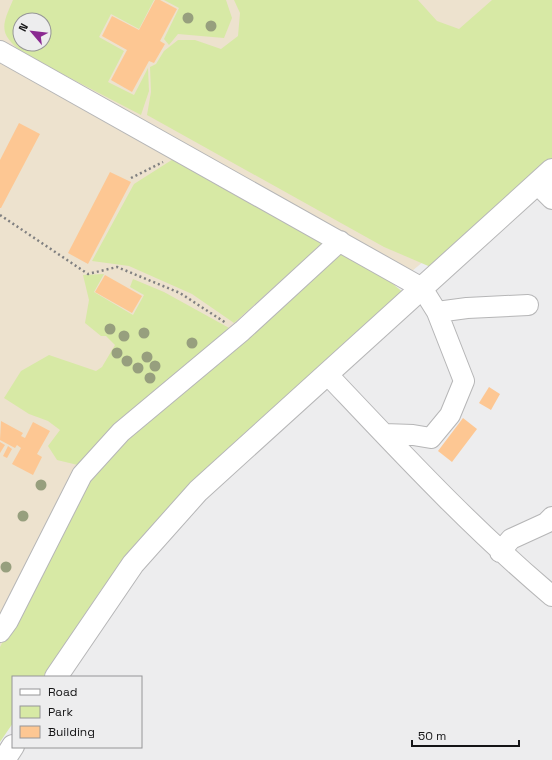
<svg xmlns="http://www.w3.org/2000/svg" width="552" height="760" viewBox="0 0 552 760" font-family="'Space Grotesk',sans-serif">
<rect width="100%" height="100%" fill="#ededee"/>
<!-- education -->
<path fill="#ede2ce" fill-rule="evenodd" d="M0,0H552L424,261L279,383L13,677L0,705ZM20,20H44V44H20Z"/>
<!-- green -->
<path fill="#d7e9a5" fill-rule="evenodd" d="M13,0H154L139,29L111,14L99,37L124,51L108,82L134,95L148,68L149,91L141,115L24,54C0,34 0,29 13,0ZM20,20H44V44H20Z
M164,0H226L232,18L224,38L178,34L169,45L164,39L179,8Z
M234,0H418L437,21L459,29L492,0H552V164L433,268L384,247L147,115L151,92L150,67L156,64L164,51L178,40H195L221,49L238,36L240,13Z
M178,156L326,240L234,323L192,294L129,266L92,261L134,184Z
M341,249L372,267L404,293L247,432L172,505L101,590L43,677H13V723L0,742V647L85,485L102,462Z
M104,274L94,292L133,315L144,295L130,287L133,279L164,292L231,329L82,466L57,460L48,446L60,430L48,421L29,414L4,398L21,371L49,355L96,371L102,367L115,345L106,336H101L85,323L89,300L83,275Z"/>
<!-- building -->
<path fill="#fdc793" d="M155,0H160L177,9L160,41L165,44L154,63L149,61L132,92L111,80L127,50L102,36L112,16L139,30Z
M19,123L40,134L1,208H0V160Z
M110,172L131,182L88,264L68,253Z
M105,275L142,296L132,313L95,292Z
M489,387L500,394L491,410L479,403Z
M463,418L477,429L452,462L438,451Z
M1,421L23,433L21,436L25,438L33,422L50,431L37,454L42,457L33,475L12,464L21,448L17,445L15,448L0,440Z
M0,442L5,445L0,453Z
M8,446L12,449L7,458L3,456Z"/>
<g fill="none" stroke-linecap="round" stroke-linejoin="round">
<defs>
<path id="minor" d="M0,51L422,288L437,312L467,308L528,305
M537,184L552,199
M327,374C399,450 471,528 552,596
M384,434L413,435L431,438L450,415L464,381L437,312
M500,552L511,539L546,523L552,517
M0,632L8,621L82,475L121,432L242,331L340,241"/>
<path id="major" d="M56,677L133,564L198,491L552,170
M4,760L13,746"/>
</defs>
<!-- minor casing -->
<use href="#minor" stroke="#b6b6b7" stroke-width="22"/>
<!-- major casing -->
<use href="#major" stroke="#b6b6b7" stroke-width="24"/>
<!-- path -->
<path stroke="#808081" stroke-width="2.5" stroke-dasharray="2 3" stroke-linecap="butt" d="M131,178L163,162
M0,215L88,274L117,267L180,293L226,323"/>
<!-- minor -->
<use href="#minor" stroke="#fff" stroke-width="20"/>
<!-- major -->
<use href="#major" stroke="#fff" stroke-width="22"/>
</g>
<!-- trees -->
<g fill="#979f7e">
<circle cx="188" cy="18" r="5.5"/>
<circle cx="211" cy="26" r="5.5"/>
<circle cx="110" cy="329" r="5.5"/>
<circle cx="144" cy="333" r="5.5"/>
<circle cx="124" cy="336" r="5.5"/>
<circle cx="192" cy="343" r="5.5"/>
<circle cx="117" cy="353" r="5.5"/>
<circle cx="147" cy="357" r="5.5"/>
<circle cx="127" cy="361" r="5.5"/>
<circle cx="155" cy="366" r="5.5"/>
<circle cx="138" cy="368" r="5.5"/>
<circle cx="150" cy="378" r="5.5"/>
<circle cx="41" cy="485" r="5.5"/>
<circle cx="23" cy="516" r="5.5"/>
<circle cx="6" cy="567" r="5.5"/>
</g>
<!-- legend -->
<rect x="12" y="676" width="130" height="72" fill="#ededee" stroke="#969697"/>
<rect x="20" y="689" width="20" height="6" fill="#ffffff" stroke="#969697"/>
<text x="48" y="696" font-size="12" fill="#141415">Road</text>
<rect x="20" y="706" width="20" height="12" fill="#d7e9a5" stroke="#969697"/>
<text x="48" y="716" font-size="12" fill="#141415">Park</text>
<rect x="20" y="726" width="20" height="12" fill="#fdc793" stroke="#969697"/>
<text x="48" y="736" font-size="12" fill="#141415">Building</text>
<!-- north arrow -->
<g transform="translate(32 32) rotate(298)"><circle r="19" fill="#ededee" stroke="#969697"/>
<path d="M0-3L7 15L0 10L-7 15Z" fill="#8a2991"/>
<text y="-6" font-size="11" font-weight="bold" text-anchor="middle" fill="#141415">N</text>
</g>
<!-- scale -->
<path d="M412 740v6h107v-6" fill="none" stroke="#141415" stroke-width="2"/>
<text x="418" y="740" font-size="12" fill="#141415" stroke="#ededee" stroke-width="3" paint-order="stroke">50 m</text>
</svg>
